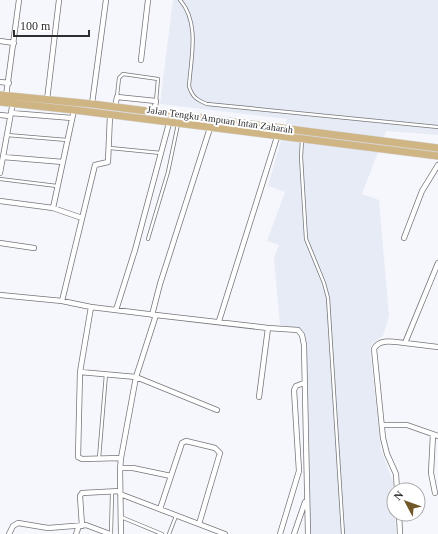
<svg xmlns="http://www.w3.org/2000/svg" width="438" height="534" viewBox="0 0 438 534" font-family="Georgia,serif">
<rect width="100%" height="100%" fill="#f6f7fc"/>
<!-- built -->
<path fill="#e7ebf6" d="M173,0H438V135L386,131L362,194L379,200L389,316L383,336L372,343L370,350L381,450L393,482L396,534H310L306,339L300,329L280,325L274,258L279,245L267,241L285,192L268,186L287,119L160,104Z"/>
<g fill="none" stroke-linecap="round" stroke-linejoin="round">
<defs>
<path id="service" d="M180,0C200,23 191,57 189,86C192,97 197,100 207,104L438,127
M117,96L119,78L123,74L158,79L156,101
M7,135L67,140
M302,140L301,157L306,239L324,283L328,298L343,534
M110,148L161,153
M0,179L57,186
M148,239L168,172L178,124
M99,458L106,374
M121,517L162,534
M111,534L112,492
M169,534L176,516"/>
<path id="minor" d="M0,41L14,43
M141,60L148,0
M0,82L9,83
M6,96L19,0
M47,100L59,0
M92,104L106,0
M115,107L117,97L156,101L154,113
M11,113L72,118
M0,115L10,116
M3,157L63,162
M0,173L13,102
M0,201L53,208L82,218
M53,208L74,110
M404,238L422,191L438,165
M0,243L34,248
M0,295L62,301L91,307L156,315L268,328L298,330L302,335L304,345L308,534
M62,301L95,165L108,162L110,115
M116,310L135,250L169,123
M152,315L160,284L210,128
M219,321L277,137
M405,343L438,347
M80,372L91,307
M259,397L268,328
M382,425H407L438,436
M433,435L431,473L435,493
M121,458L82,459L78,457L80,372L136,377L217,410
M120,468H133L171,476
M397,490L396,474L387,454L383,438L374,349C379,338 394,342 405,343L438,263
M120,494L225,534
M160,509L182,443L186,441L215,448L220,453L199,524
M399,514L400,534
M82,526L80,496L82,493L120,491
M9,534L13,526L18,523L48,528L86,525L110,534
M76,534L79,526
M121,534L120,469L121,458L136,377L156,315
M280,534L299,471L294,390L296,386L304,383
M294,534L305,502"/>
<path id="primary" d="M0,95L92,104L438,148
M0,102L74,110L438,156"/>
</defs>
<!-- service casing -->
<use href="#service" stroke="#75767a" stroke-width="4"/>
<!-- minor casing -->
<use href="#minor" stroke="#75767a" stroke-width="6"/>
<!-- primary casing -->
<use href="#primary" stroke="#d5d5d6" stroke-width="8"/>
<!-- service -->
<use href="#service" stroke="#fff" stroke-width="2.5"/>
<!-- minor -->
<use href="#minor" stroke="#fff" stroke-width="4.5"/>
<!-- primary -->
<use href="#primary" stroke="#d0b584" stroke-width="7"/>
</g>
<g text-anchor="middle" stroke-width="4" stroke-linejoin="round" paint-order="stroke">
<!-- street labels -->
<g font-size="10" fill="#2e2e30" stroke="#fff">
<text transform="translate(220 119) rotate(8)" y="4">Jalan Tengku Ampuan Intan Zaharah</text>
</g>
</g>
<!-- north arrow -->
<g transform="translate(406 502) rotate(311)"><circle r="19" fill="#ffffff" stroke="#ababac"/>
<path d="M0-3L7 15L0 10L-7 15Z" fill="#725729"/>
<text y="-6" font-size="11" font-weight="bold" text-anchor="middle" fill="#2e2e30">N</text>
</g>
<!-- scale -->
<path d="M14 30v6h75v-6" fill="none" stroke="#2e2e30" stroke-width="2"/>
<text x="20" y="30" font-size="12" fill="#2e2e30" stroke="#ffffff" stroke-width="3" paint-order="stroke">100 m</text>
</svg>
